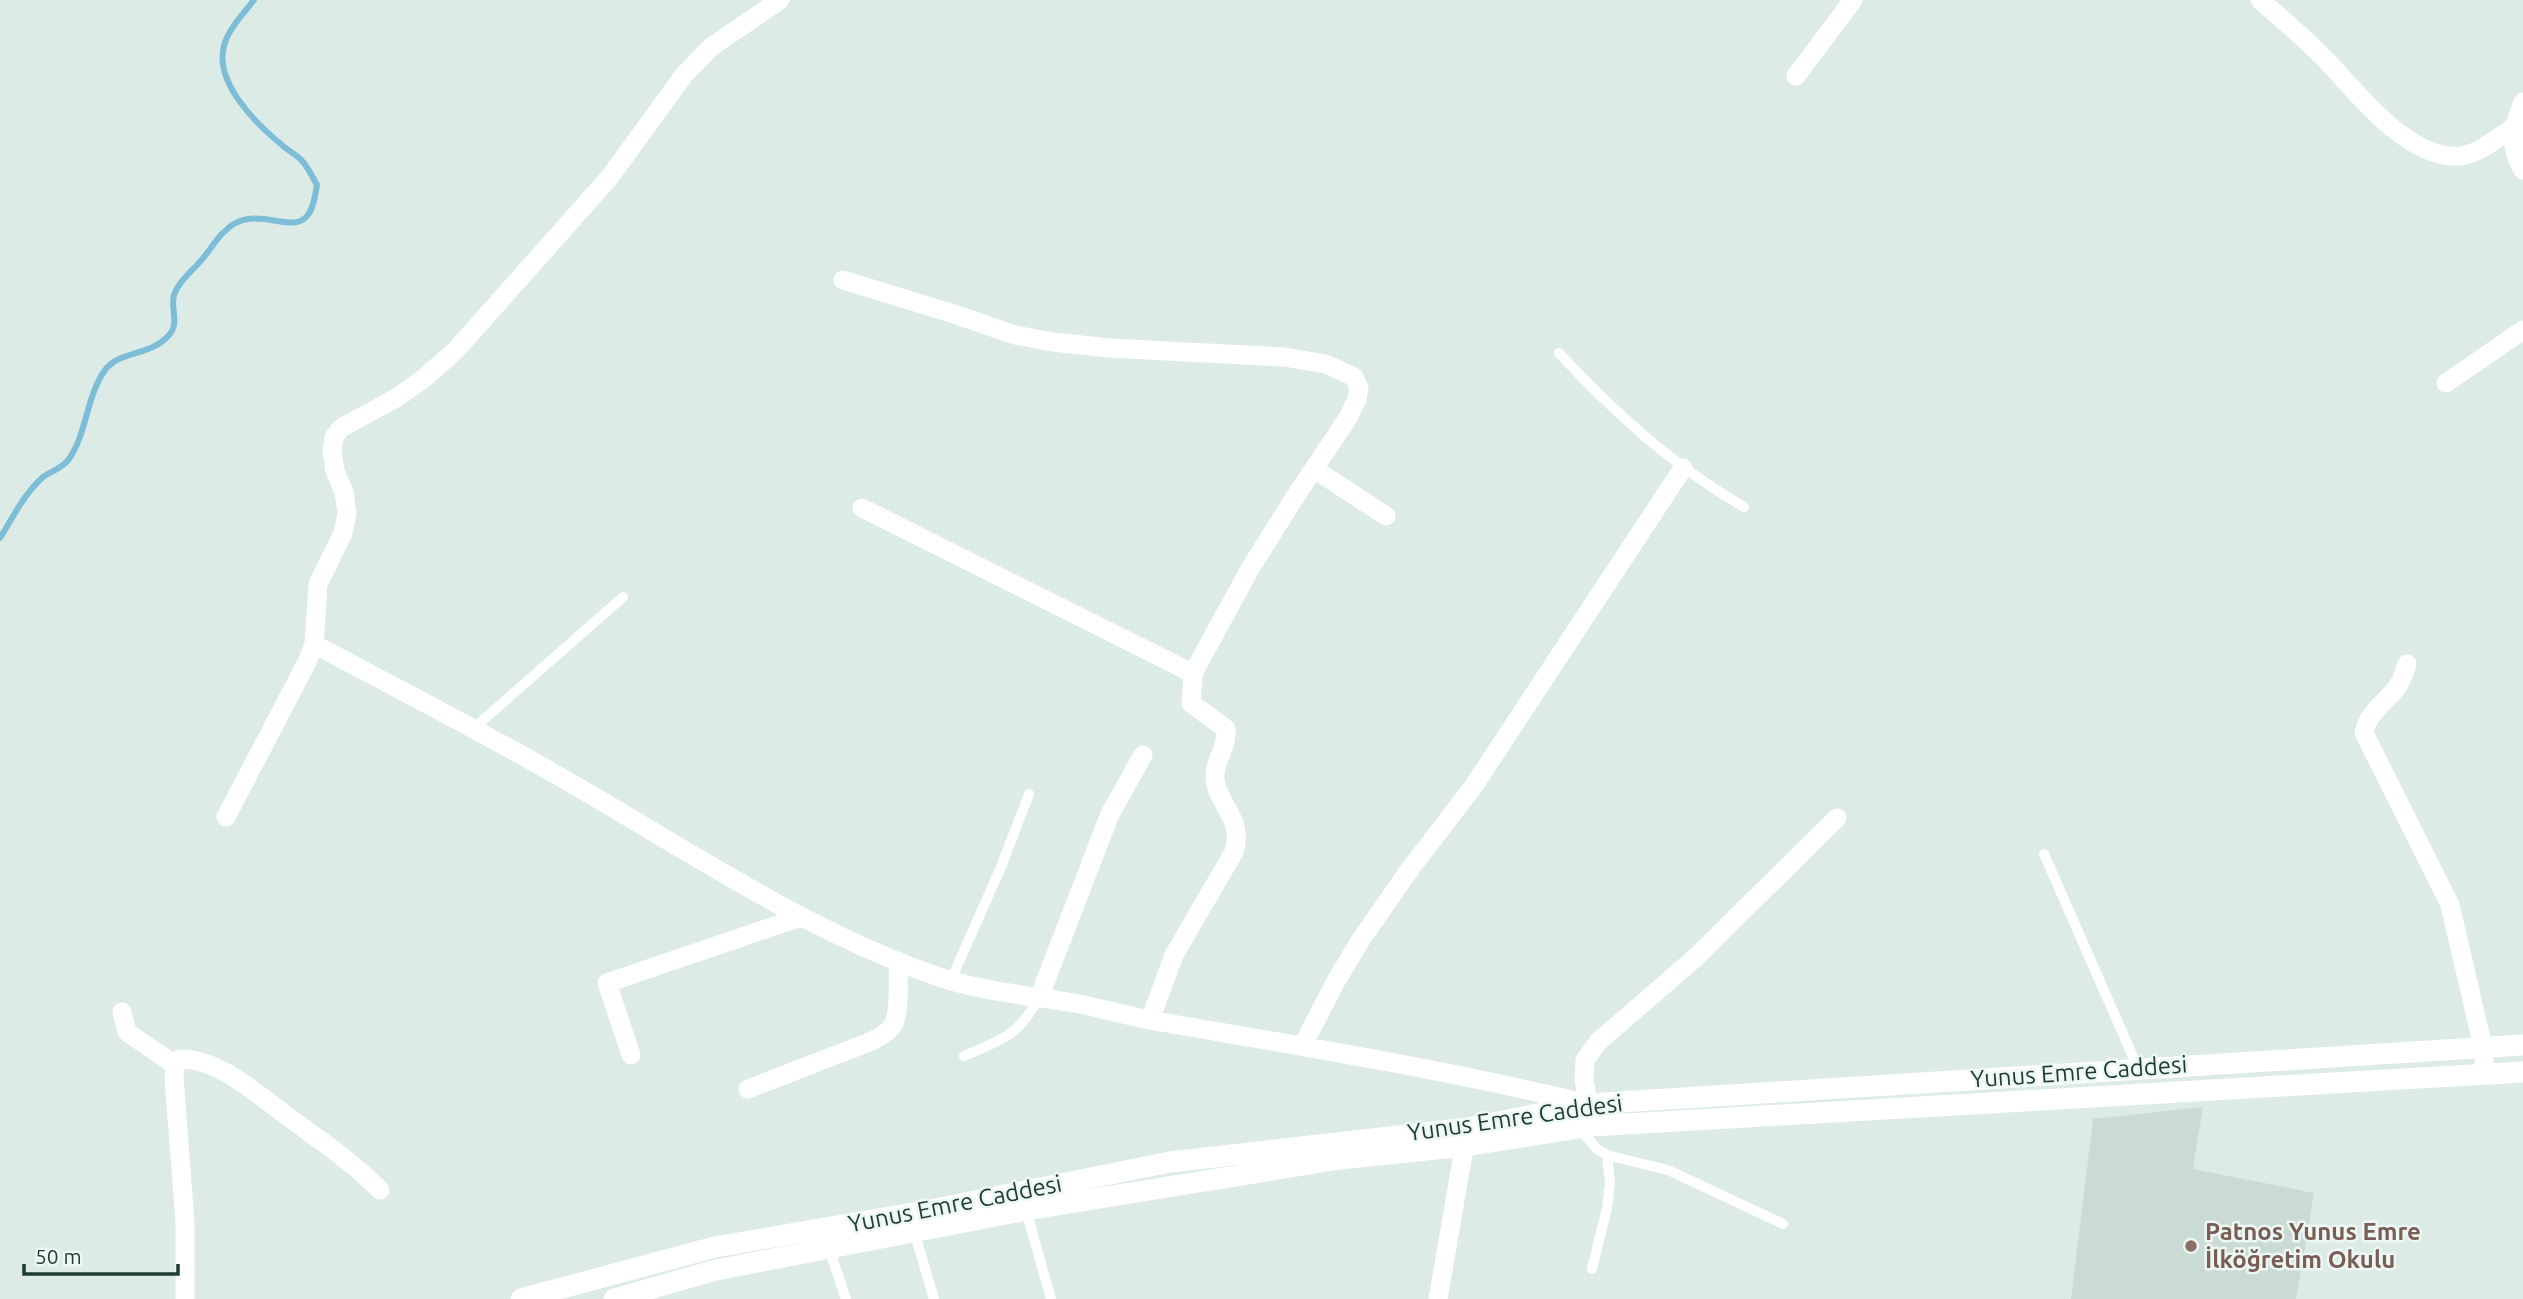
<svg xmlns="http://www.w3.org/2000/svg" width="2523" height="1299" viewBox="0 0 2523 1299" font-family="Ubuntu,sans-serif">
<rect width="100%" height="100%" fill="#dcebe6"/>
<!-- built -->
<path fill="#cadad5" d="M2203,1107L2193,1169L2314,1193L2296,1299H2071L2093,1119Z"/>
<g fill="none" stroke-linecap="round" stroke-linejoin="round">
<!-- stream -->
<path stroke="#7dbdd7" stroke-width="6" d="M0,538C13,517 24,494 43,477C51,471 63,468 69,459C87,433 86,397 105,370C120,350 150,357 169,335C180,323 170,308 174,295C179,280 195,269 204,257C211,249 216,239 224,232C253,201 291,236 307,216C314,208 315,195 317,185C313,178 309,169 303,162C298,155 288,151 282,145C256,124 214,82 224,46C228,29 244,13 254,0"/>
<!-- lane -->
<path stroke="#fff" stroke-width="10" d="M1559,353C1615,413 1673,466 1744,507
M473,729L623,597
M2044,854L2138,1068
M951,980L1001,867L1029,794
M964,1056C1003,1039 1017,1037 1039,998
M1579,1128L1597,1149L1607,1155L1668,1170L1783,1224
M1026,1210L1051,1299
M914,1231L934,1299
M829,1248L846,1299
M1592,1269L1607,1208L1610,1184L1607,1155"/>
<!-- street -->
<path stroke="#fff" stroke-width="19" d="M2260,0C2283,20 2307,40 2328,62C2359,95 2409,160 2460,156C2479,154 2497,138 2513,128
M1796,76L1853,0
M2523,102C2513,126 2508,146 2523,170
M843,280L954,314L1015,335L1053,342L1109,348L1284,357L1326,364L1354,377L1359,388L1357,399L1348,418L1297,494L1251,567L1192,675
M2446,383L2523,330
M1314,469L1386,516
M862,508L1190,672L1193,678L1191,703L1226,729C1228,747 1214,760 1215,778C1216,803 1245,819 1234,852L1174,955L1150,1020
M314,644C405,693 497,739 586,792C700,858 813,934 939,977C983,992 1029,995 1074,1003C1101,1008 1128,1016 1155,1021C1300,1046 1444,1069 1588,1104L1584,1079L1585,1060L1598,1042L1695,958L1837,818
M2407,664C2404,672 2402,680 2398,686C2386,703 2368,711 2364,733L2450,905L2483,1047L2485,1074
M226,817L307,662L314,644L318,584L343,533L347,514L344,492L335,471L332,451L334,437L341,428L398,397L423,379L455,351L609,178L684,75L711,47L780,0
M1039,998L1110,814L1143,755
M122,1012L127,1032L175,1065
M1303,1045L1336,981L1360,941L1410,869L1473,787L1683,468
M631,1055L607,983L801,917
M748,1089L872,1041C879,1037 886,1034 891,1028C901,1016 898,978 898,961
M185,1299V1222L174,1078L175,1065L180,1059C216,1058 255,1092 283,1113C318,1139 349,1159 380,1190
M1438,1299L1467,1131"/>
<!-- secondary -->
<path stroke="#fff" stroke-width="21" d="M521,1299L715,1247L936,1209L1170,1162L1468,1128L1588,1104L2523,1045
M614,1299L716,1270L1026,1210L1340,1159L1465,1146L1592,1126L2523,1072"/>
</g>
<!-- markers -->
<circle fill="#8d6e63" stroke="#edf7f3" stroke-width="2.5" cx="2191" cy="1246" r="7"/>
<g text-anchor="middle" stroke-width="5" stroke-linejoin="round" paint-order="stroke">
<!-- street labels -->
<g font-size="24" fill="#1d3b37" stroke="#edf7f3">
<text transform="translate(2079 1072) rotate(-4)" y="8">Yunus Emre Caddesi</text>
<text transform="translate(1515 1118) rotate(-8)" y="8">Yunus Emre Caddesi</text>
<text transform="translate(955 1204) rotate(-11)" y="8">Yunus Emre Caddesi</text>
</g>
<!-- education labels -->
<g font-size="24" font-weight="bold" fill="#785e54" stroke="#edf7f3" text-anchor="start">
<text x="2205" y="1240">Patnos Yunus Emre<tspan x="2205" dy="28">İlköğretim Okulu</tspan></text>
</g>
</g>
<!-- scale -->
<path d="M24 1264v10h154v-10" fill="none" stroke="#1d3b37" stroke-width="3.5"/>
<text x="35" y="1264" font-size="21" fill="#1d3b37" stroke="#edf7f3" stroke-width="5" paint-order="stroke">50 m</text>
</svg>
